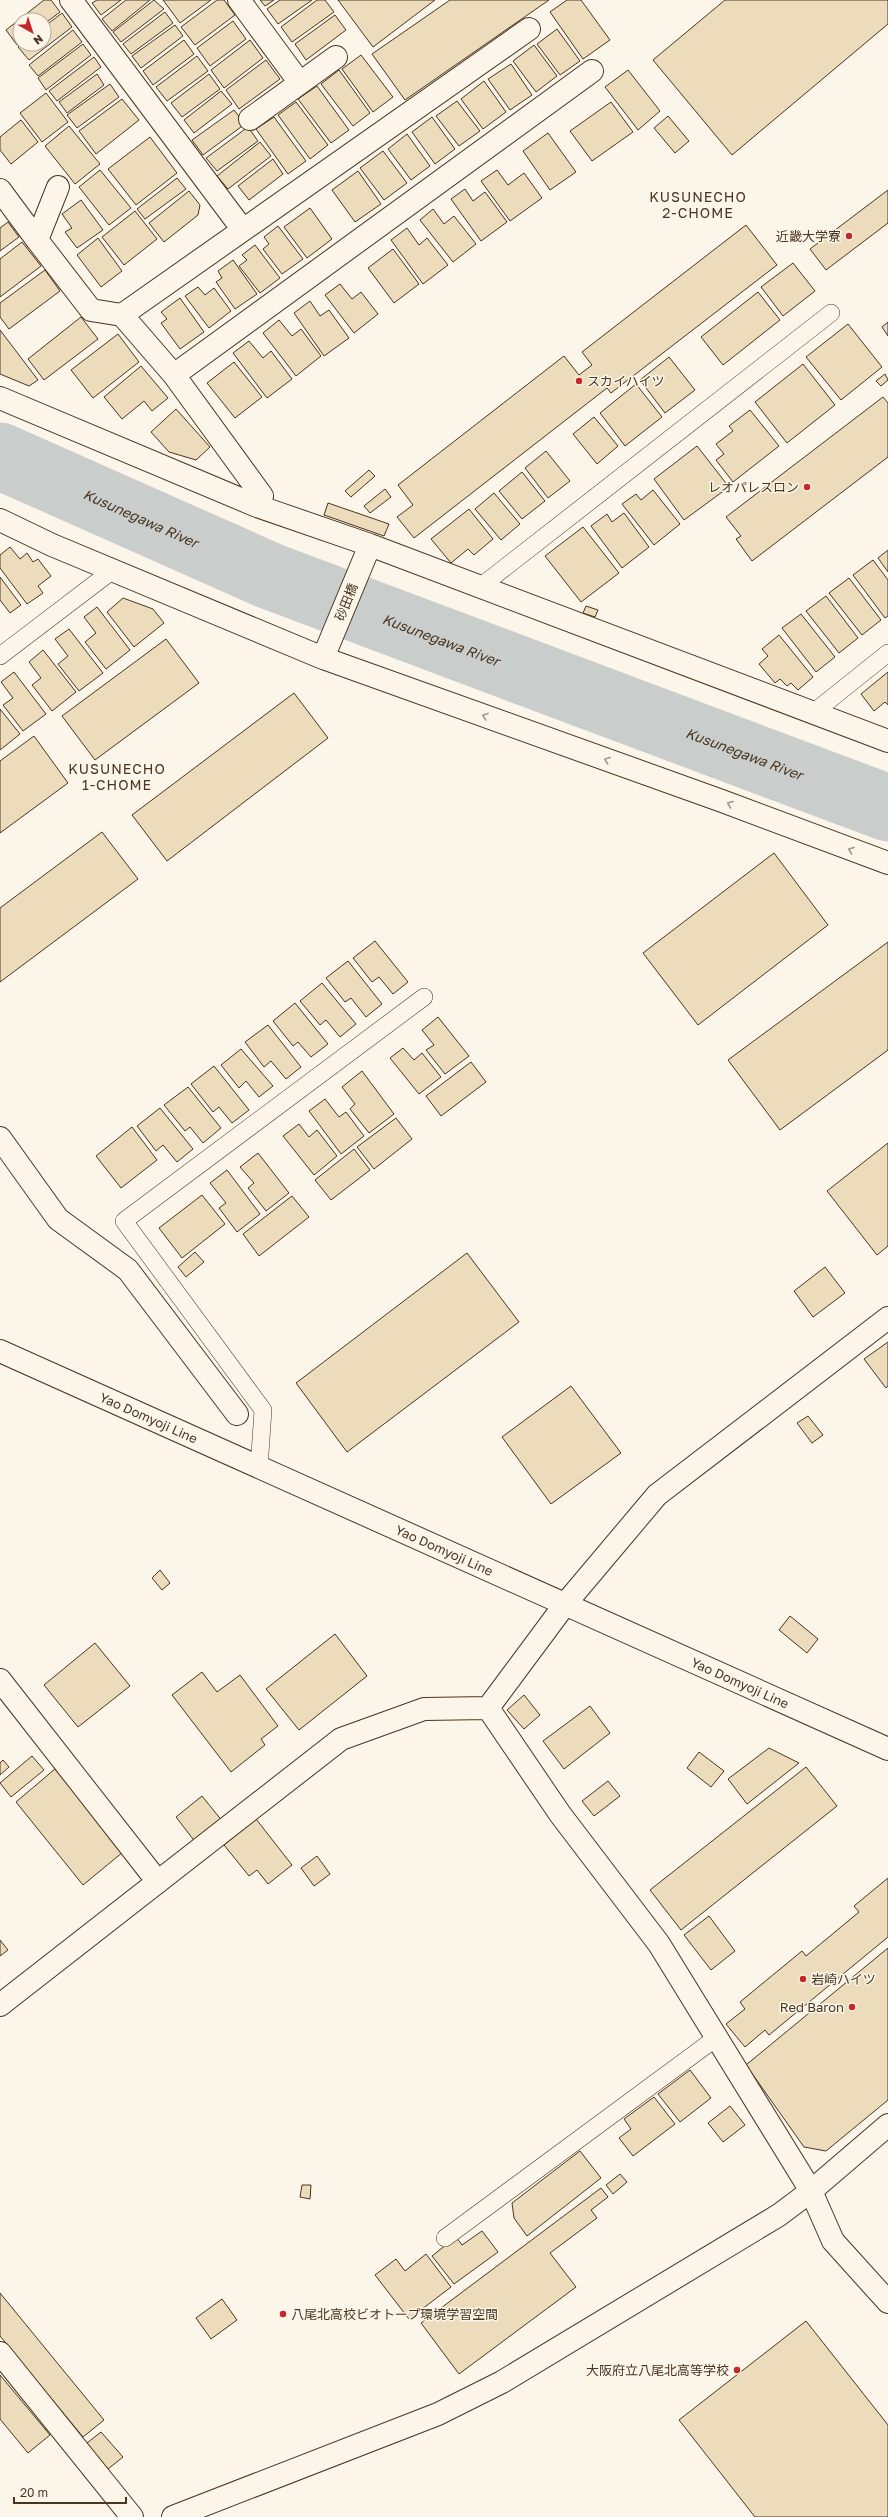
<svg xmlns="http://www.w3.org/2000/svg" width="888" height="2517" viewBox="0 0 888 2517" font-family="'Golos Text','Noto Sans JP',sans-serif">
<rect width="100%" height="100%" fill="#fbf6e9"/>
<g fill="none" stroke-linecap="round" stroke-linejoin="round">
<!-- river -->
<path stroke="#c9cecd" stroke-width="67" id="s1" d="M0,456L270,576L888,808"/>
</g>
<!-- building -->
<path fill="#ecdcbc" stroke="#4a3520" d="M44,0H51L60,12L44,24V20H20V43L17,45L6,30Z
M97,0H121L101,15L92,3Z
M126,0H150L112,31L102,19Z
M154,0L164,9L121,42L113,32Z
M163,0H211L180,23Z
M217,0H224L235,15L195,45L181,27Z
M260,0H274L265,6Z
M280,0H312L278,24L267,9Z
M317,0H325L334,12L292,42L281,27Z
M338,0H435L373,47Z
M450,0H549L405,100L372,54Z
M567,0H581L610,40L583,59L550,12Z
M725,0H888V24L732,155L653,60Z
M165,12L173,23L131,54L123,44Z
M62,13L72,27L29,60L18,47L22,44H44V27Z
M335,15L346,30L306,60L295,44Z
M233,21L246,39L210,66L197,48Z
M175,25L183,36L141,68L132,56Z
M557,29L580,61L560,75L537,44Z
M73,30L82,42L38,76L29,65Z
M184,40L194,54L153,85L143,71Z
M250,40L263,58L224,88L211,70Z
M83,44L91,55L46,90L38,78Z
M534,45L557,76L536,92L513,61Z
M361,55L393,97L373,112L342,69Z
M197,56L208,71L167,101L156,87Z
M94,57L101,67L57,101L49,91Z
M266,60L280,79L239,109L226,90Z
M511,64L532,95L510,110L488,79Z
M339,70L370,113L353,126L321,84Z
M628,70L660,111L638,130L605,87Z
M97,74L104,85L67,113L59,102Z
M209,74L220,89L182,117L171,103Z
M484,81L506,112L483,129L461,99Z
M110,84L119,97L77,128L67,115Z
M317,86L349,130L331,143L298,99Z
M221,91L232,104L194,133L184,120Z
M46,93L68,122L42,142L20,113Z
M122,99L139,120L96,154L79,131Z
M457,101L480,131L459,146L436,116Z
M296,102L328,145L310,159L278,115Z
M611,102L633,132L592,161L570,131Z
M234,110L245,124L203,155L192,140Z
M668,116L689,141L675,153L654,128Z
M274,117L306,161L288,174L256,129Z
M432,117L455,149L435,164L412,132Z
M21,120L38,142L11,164L0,150V137Z
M69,126L100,164L75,184L45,146Z
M248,127L258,141L217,171L206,158Z
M548,133L576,172L550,190L523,151Z
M407,134L430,166L411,180L388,149Z
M150,137L177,173L136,205L108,169Z
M260,142L271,156L228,189L217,176Z
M383,151L407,183L384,200L360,168Z
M273,159L283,174L249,200L238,186Z
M100,170L131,208L109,225L79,187Z
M497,170L508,185L524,173L542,198L510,221L481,181Z
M358,171L381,204L355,222L332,190Z
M177,178L186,189L145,219L137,209Z
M465,189L473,201L485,192L507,222L481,241L451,199Z
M888,190V223L826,270L810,249Z
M189,191L200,205L198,215L164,242L149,223Z
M81,200L103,230L77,248L65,232L72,228L62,214Z
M310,208L332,239L307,258L284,227Z
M433,209L444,224L454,216L476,244L453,262L420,220Z
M135,211L157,239L124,265L102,237Z
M8,222L19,237L0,251V228Z
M746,225L777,265L611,393L607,388L414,538L397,517L413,505L398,485L564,356L579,375L592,365L582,352Z
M278,226L303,259L282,274L263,249L269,244L264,237Z
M407,228L419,245L427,238L448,265L423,284L391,240Z
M98,238L122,271L101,287L77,255Z
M22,242L41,266L0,297V259Z
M255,245L280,278L260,293L239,266L247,260L242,255Z
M393,249L419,284L394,303L368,268Z
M233,260L257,294L235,309L216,282L222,278L218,271Z
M793,263L815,291L783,316L761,287Z
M45,270L60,291L9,329L0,317V303Z
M340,284L352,299L361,292L378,314L354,333L325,295Z
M198,287L205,295L214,288L231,311L209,328L185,296Z
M758,292L780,320L723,365L701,337Z
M180,298L204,332L180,349L161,323L167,319L161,312Z
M310,301L320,316L329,310L349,338L324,356L294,313Z
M81,317L98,339L44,380L28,359Z
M279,320L292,336L301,329L321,356L296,376L263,333Z
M888,322V336L882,327Z
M848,324L882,367L841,400L806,357Z
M0,330L38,380L29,386L0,374Z
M118,334L139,362L93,398L71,370Z
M249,341L263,358L271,351L292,379L267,398L233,353Z
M669,357L695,390L665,413L640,380Z
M234,362L262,397L235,418L207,383Z
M803,364L835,405L787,443L755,402Z
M141,366L168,398L152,411L144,401L122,419L104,397Z
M885,374L888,380L881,386L876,381Z
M636,384L662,417L625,446L600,413Z
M883,397L888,403V457L752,561L736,539L741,536L726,517Z
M176,409L210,447L196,460L169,452L151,432Z
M750,410L779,446L733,482L716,460L724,454L716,444L733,431L729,426Z
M594,417L618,446L597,464L573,434Z
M697,446L729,487L684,520L654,479Z
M546,451L570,481L548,498L525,468Z
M369,470L375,476L351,497L345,491Z
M522,472L545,501L522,519L499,491Z
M385,489L391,497L370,513L364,506Z
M653,490L680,524L654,545L622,504L636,494L641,500Z
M494,493L520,524L501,540L475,509Z
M328,503L389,524L384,536L324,515Z
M469,509L493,539L474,555L468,549L451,563L431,539Z
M624,513L649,547L622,568L591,526L607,514L612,522Z
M583,527L619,573L581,602L545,556Z
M10,547L20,559L27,553L33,562L38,559L51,576L38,586L43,593L27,604L0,568V555Z
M888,550V572L878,558Z
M873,560L888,580V616L885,618L853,575Z
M0,577L21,605L10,613L0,600Z
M849,578L881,620L862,635L829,593Z
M826,596L858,638L839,653L806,611Z
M123,598L153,609L164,623L134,647L107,612Z
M586,606L598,610L595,617L583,613Z
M97,607L130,650L106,669L85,642L96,633L84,617Z
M801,614L835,657L816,672L782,628Z
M69,629L103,673L79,691L58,664L68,656L55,639Z
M779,635L813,677L798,690L791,683L787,686L780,679L775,683L759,664L768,656L762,649Z
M166,639L199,683L95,760L62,716Z
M43,650L76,692L52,711L32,685L41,678L29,662Z
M14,672L46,714L23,731L3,705L13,698L1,682Z
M888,672V705L885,702L874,711L861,694Z
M294,693L328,738L167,861L132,815Z
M0,709L20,734L0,750Z
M34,736L68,783L0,833V761Z
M102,832L138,879L0,982V908Z
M774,853L828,925L698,1025L643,953Z
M375,941L408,982L393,994L379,977L372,982L353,958Z
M888,942V1050L780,1130L728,1060Z
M348,961L382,1004L366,1017L351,998L345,1002L326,978Z
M322,983L356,1024L340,1037L326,1020L320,1025L300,1001Z
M295,1003L328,1044L311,1057L298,1042L293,1046L273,1021Z
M438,1017L469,1056L445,1074L426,1050L434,1045L422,1030Z
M268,1025L301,1067L286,1079L271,1061L264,1067L245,1042Z
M403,1048L414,1060L422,1053L441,1077L419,1094L390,1058Z
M241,1049L273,1086L259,1097L246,1081L239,1088L221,1065Z
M471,1062L486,1082L441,1116L426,1096Z
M214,1066L249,1110L232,1123L219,1107L213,1112L191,1084Z
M362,1071L394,1114L369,1133L350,1109L355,1104L342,1087Z
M188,1087L221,1128L203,1143L190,1127L185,1131L164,1105Z
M325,1099L339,1117L346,1112L364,1136L341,1154L309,1111Z
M160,1108L193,1149L177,1162L163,1145L156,1151L137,1126Z
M396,1118L412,1139L374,1169L357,1147Z
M299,1124L309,1137L317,1130L337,1156L314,1175L283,1136Z
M132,1127L157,1160L121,1188L96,1156Z
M888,1143V1246L877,1255L827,1191Z
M354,1149L370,1170L331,1200L315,1180Z
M258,1153L289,1193L266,1211L248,1188L254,1183L240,1167Z
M227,1170L260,1214L237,1232L219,1208L226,1203L210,1183Z
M202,1195L225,1224L182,1258L159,1228Z
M292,1196L309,1217L259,1256L243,1234Z
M195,1252L204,1262L186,1277L178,1267Z
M467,1253L519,1322L347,1452L296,1383Z
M825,1267L845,1293L813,1317L794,1291Z
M888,1342V1386L886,1388L864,1359Z
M571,1386L621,1453L551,1504L502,1437Z
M808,1416L823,1435L812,1443L797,1423Z
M160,1570L170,1583L162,1590L152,1578Z
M790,1616L818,1639L807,1653L779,1630Z
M335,1634L367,1676L299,1730L266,1689Z
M95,1643L130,1686L78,1727L44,1685Z
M202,1672L217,1692L240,1675L278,1726L261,1739L265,1745L231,1772L172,1695Z
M524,1695L540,1715L524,1729L507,1710Z
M590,1706L610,1733L564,1769L543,1741Z
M769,1748L799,1763L747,1804L728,1779Z
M699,1752L724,1771L711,1787L687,1768Z
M32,1756L44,1770L11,1797L0,1783Z
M3,1760L9,1767L0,1775V1763Z
M806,1767L837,1806L681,1930L650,1890Z
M55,1769L123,1852L83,1885L16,1802Z
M608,1781L620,1796L594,1816L582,1801Z
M202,1796L223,1822L196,1843L176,1817Z
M256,1819L292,1865L268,1884L257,1870L249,1876L224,1845Z
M317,1856L330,1874L314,1886L301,1868Z
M888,1878V1937L769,2035L765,2030L745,2047L726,2024L745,2009L740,2002L802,1951L806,1956L859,1912L854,1906Z
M709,1916L735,1951L711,1970L684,1935Z
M0,1940L8,1950L0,1956Z
M888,1948V2100L826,2151L804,2147L746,2065Z
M690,2070L711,2098L680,2122L658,2094Z
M654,2097L675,2124L633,2156L619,2138L631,2129L624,2119Z
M730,2106L745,2125L723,2142L708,2123Z
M580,2151L601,2178L527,2236L514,2218L512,2203Z
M620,2174L627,2182L613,2194L606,2185Z
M302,2185H311L310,2199L300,2197Z
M601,2188L608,2197L591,2210L597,2218L550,2253L576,2287L459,2374L421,2323Z
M482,2231L498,2252L454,2284L432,2256L456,2237L462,2245Z
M426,2254L451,2287L409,2319L375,2275L396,2259L405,2271Z
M0,2293L104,2420L83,2437L0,2336Z
M222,2299L237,2320L211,2339L196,2318Z
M806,2321L888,2425V2517H755L679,2420Z
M0,2375L50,2435L28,2453L0,2419Z
M101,2432L123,2457L108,2469L87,2443Z"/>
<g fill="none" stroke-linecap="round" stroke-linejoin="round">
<defs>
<path id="service" d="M480,587L831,313
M0,656L113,570
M813,713L888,653
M259,1468L263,1410L124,1221L424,997
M445,2238L716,2038"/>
<path id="pedestrian" d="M0,1138L58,1219L128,1270L237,1414"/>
<path id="minor" d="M71,0L243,230
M239,0L300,83
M250,119L336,57
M58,187L37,240L91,310L122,315L174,375L262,496L257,506
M0,190L37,240
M122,315L529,29
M174,375L592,71
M0,398L257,506L370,545L888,741
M0,520L52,545L323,658L722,801L888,863
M323,658L370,545
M0,1680L158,1882
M488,1708L560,1814L659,1944L811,2191L833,2241L888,2302
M0,2005L341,1739L424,1709L488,1708L566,1603L657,1495L888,1318
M0,2353L132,2517"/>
<path id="tertiary" d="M173,2517L438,2414L502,2382L779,2215L811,2191L888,2125"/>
<g id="secondary">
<path id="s2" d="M0,1351L888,1749"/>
</g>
</defs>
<!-- service casing -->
<use href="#service" stroke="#4a3520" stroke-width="18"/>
<!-- pedestrian casing -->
<use href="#pedestrian" stroke="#4a3520" stroke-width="24"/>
<!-- minor casing -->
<use href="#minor" stroke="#4a3520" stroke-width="24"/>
<!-- tertiary casing -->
<use href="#tertiary" stroke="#4a3520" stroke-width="24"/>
<!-- secondary casing -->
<use href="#secondary" stroke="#4a3520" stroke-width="24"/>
<!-- service -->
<use href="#service" stroke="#fbf6e9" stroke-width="17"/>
<!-- pedestrian -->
<use href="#pedestrian" stroke="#fbf6e9" stroke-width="22"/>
<!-- minor -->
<use href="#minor" stroke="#fbf6e9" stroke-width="22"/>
<!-- tertiary -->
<use href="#tertiary" stroke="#fbf6e9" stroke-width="22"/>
<!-- secondary -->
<use href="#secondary" stroke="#fbf6e9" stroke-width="22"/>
</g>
<!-- one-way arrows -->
<defs><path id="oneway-chevron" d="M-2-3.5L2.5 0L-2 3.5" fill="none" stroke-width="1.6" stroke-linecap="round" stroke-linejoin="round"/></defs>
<g stroke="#a29684">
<use href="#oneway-chevron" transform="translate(485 716) rotate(-160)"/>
<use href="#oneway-chevron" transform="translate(607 760) rotate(-160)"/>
<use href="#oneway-chevron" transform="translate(730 804) rotate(-159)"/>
<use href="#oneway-chevron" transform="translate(851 850) rotate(-159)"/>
</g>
<!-- markers -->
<g fill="#c62828" stroke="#fbf6e9" stroke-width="1.5">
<circle cx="849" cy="236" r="4"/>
<circle cx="579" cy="381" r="4"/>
<circle cx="807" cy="487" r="4"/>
<circle cx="803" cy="1979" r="4"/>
<circle cx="852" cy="2007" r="4"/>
<circle cx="283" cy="2314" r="4"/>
<circle cx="737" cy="2370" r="4"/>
</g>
<g text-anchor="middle" stroke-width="3" stroke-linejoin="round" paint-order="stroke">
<!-- poi labels -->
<g font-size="13" fill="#4a3520" stroke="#fbf6e9" text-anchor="end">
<text x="841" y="241">近畿大学寮</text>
<text x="587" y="386" text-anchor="start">スカイハイツ</text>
<text x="799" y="492">レオパレスロン</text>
<text x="811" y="1984" text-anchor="start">岩崎ハイツ</text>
<text x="844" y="2012">Red Baron</text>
<text x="291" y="2319" text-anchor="start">八尾北高校ビオトープ環境学習空間</text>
<text x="729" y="2375">大阪府立八尾北高等学校</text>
</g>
<!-- street labels -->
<g font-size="13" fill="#4a3520" stroke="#fbf6e9">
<text transform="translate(346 602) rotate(-68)" y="5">砂田橋</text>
<text dy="5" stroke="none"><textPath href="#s2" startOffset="163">Yao Domyoji Line</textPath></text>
<text dy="5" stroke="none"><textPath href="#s2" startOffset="487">Yao Domyoji Line</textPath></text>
<text dy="5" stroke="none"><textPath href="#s2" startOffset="811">Yao Domyoji Line</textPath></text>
</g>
<!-- neighbourhood labels -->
<g font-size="14" letter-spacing="1" fill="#4a3520" stroke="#fbf6e9">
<text x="698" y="202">KUSUNECHO<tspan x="698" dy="16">2-CHOME</tspan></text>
<text x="117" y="774">KUSUNECHO<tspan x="117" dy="16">1-CHOME</tspan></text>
</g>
<!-- water labels -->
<g font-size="14" font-style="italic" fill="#4a3520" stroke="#fbf6e9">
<text dy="5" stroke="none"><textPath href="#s1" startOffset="154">Kusunegawa River</textPath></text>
<text dy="5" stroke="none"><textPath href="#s1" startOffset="478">Kusunegawa River</textPath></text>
<text dy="5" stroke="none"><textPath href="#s1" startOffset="802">Kusunegawa River</textPath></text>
</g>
</g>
<!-- north arrow -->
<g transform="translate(32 32) rotate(141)"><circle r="19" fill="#fbf6e9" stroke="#b4a999"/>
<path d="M0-3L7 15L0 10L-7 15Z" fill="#c62828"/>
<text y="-6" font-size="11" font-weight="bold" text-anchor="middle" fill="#4a3520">N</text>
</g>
<!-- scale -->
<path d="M14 2497v6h112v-6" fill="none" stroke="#4a3520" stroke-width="2"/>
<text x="20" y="2497" font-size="12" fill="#4a3520" stroke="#fbf6e9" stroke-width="3" paint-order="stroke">20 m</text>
</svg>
